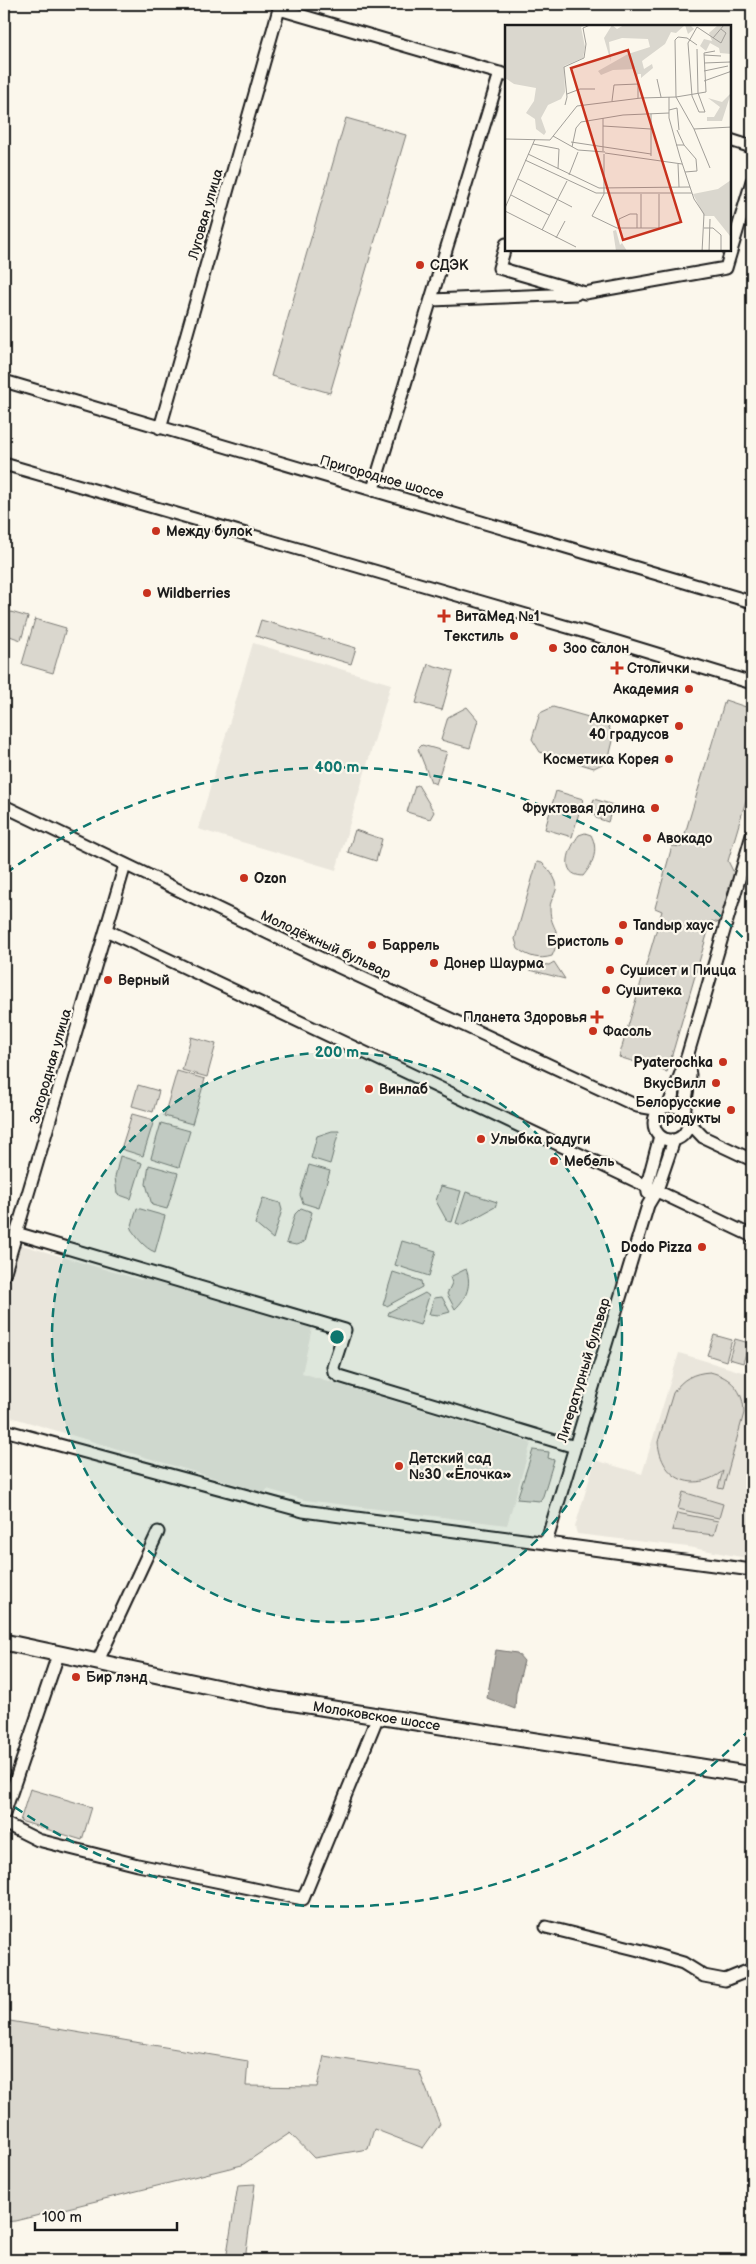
<svg xmlns="http://www.w3.org/2000/svg" width="756" height="2264" viewBox="0 0 756 2264" font-family="'Balsamiq Sans',sans-serif">
<rect width="100%" height="100%" fill="#fbf7ec"/>
<filter id="ink" filterUnits="userSpaceOnUse"><feTurbulence type="fractalNoise" baseFrequency=".02" numOctaves="2"/><feDisplacementMap in="SourceGraphic" scale="10" xChannelSelector="R" yChannelSelector="G"/><feConvolveMatrix kernelMatrix="1 2 1 2 8 2 1 2 1" color-interpolation-filters="sRGB"/></filter>
<g filter="url(#ink)">
<!-- built -->
<path fill="#eae6dc" d="M253,643L391,684L336,870L198,829Z
M19,1244L141,1280L145,1276L312,1328L302,1373L531,1443L507,1525L305,1500L267,1489L265,1493L4,1415V1301Z
M679,1353L752,1375V1559L688,1547L577,1534L575,1527L595,1460L642,1474Z"/>
<!-- green -->
<path fill="#dad7ce" stroke="#7b7a75" d="M346,118L406,135L330,393L271,376Z
M4,610L28,617L21,640L4,634Z
M35,619L66,628L53,673L22,664Z
M261,620L356,648L351,664L256,636Z
M428,664L453,671L442,710L416,703Z
M725,700L752,709V780L728,861L735,875L720,923L711,921L667,1072L619,1057L662,911L655,908L672,846L681,847Z
M467,707L478,720L470,748L441,740L448,717Z
M553,707L606,722L614,737L608,761L594,768L540,752L532,739L540,713Z
M422,745L447,752L436,784L431,782L418,749Z
M418,785L434,812L430,819L407,812L415,786Z
M556,791L583,799L572,837L545,829Z
M594,799L613,805L608,822L596,818L591,808Z
M355,830L382,839L376,861L348,852Z
M585,833L591,835C599,850 593,864 583,876C558,875 569,848 579,835Z
M537,862L542,863C548,868 553,874 556,882C559,892 550,898 550,908C550,932 565,928 552,956C539,960 529,957 518,949L515,939Z
M554,962L565,979L530,970L532,963L549,965Z
M191,1037L216,1044L207,1077L182,1070Z
M177,1071L205,1079L192,1124L164,1116Z
M138,1085L159,1091L153,1112L132,1106Z
M132,1114L154,1120L143,1156L121,1149Z
M161,1123L190,1131L179,1167L151,1158Z
M332,1131H339L330,1164L311,1158L317,1136Z
M120,1156L142,1163L131,1199L117,1194L115,1177Z
M149,1165L178,1173L167,1209L152,1205L146,1184Z
M309,1165L330,1171L319,1208L303,1203L300,1195Z
M441,1186L461,1191L452,1222L447,1221L436,1201Z
M466,1192L497,1202L495,1207L462,1225L456,1223Z
M263,1198L280,1203L282,1210L273,1239L255,1224Z
M137,1208L165,1216L155,1252C144,1248 137,1237 131,1229Z
M301,1208L312,1212L304,1242L296,1245L286,1243L295,1214Z
M402,1241L436,1251L429,1276L395,1265Z
M466,1269C472,1284 467,1298 455,1309L447,1294L452,1283L450,1277Z
M393,1272L421,1281L422,1287L387,1306L383,1305Z
M425,1293L429,1296L420,1325L388,1315L389,1312Z
M442,1297L450,1312L439,1315L429,1314L434,1298Z
M714,1335L732,1340L726,1361L707,1355Z
M735,1339L749,1343L743,1363L729,1359Z
M710,1372C731,1377 744,1391 744,1413L723,1489L718,1488L723,1471C693,1494 661,1479 658,1442L673,1393C682,1379 693,1373 710,1372Z
M533,1450L549,1452L548,1458L554,1460L543,1496L540,1501L517,1499Z
M683,1492L723,1504L719,1518L678,1509Z
M677,1513L718,1521L714,1535L672,1530Z
M30,1789L92,1807L82,1840L20,1821Z
M4,2020L248,2061L246,2086L317,2087L324,2056L419,2071L440,2124L423,2148L374,2129L368,2149L314,2158L290,2133L242,2165L15,2221L4,2222Z
M255,2184L245,2260H226L238,2185Z"/>
<!-- water -->
<path fill="#afaca5" stroke="#74726e" d="M496,1650L517,1653L524,1661L516,1693L515,1709L487,1698Z"/>
<g fill="none" stroke-linecap="round" stroke-linejoin="round">
<defs>
<path id="street" d="M730,140L752,147
M506,244L499,268L585,293L726,268L752,181
M432,300L576,294
M4,381L752,602
M160,428L279,9L506,75
M4,464L585,632L752,683
M373,489L500,73
M4,806L324,960L637,1106L661,1110
M106,930L752,1236
M654 1123a17 17 0 1 1 34 0a17 17 0 1 1-34 0Z
M668,1107L687,1057L752,835
M684,1113L690,1075L687,1057
M687,1120L703,1137L752,1160
M648,1193L647,1185L660,1136
M16,1233L345,1330L333,1367L334,1372L339,1376L575,1447
M4,1275L125,865
M4,1430L303,1511L752,1570
M546,1543L648,1205L657,1190L674,1140
M97,1663L158,1532
M4,1814L58,1655
M4,1823L38,1840L138,1865L303,1899L378,1716
M546,1927L643,1951L683,1963L704,1976L725,1980L752,1969"/>
<g id="secondary">
<path id="s1" d="M4,1642L270,1699L752,1775"/>
</g>
</defs>
<!-- street casing -->
<use href="#street" stroke="#1c1c1c" stroke-width="15"/>
<!-- secondary casing -->
<use href="#secondary" stroke="#1c1c1c" stroke-width="19"/>
<!-- street -->
<use href="#street" stroke="#fbf7ec" stroke-width="11"/>
<!-- secondary -->
<use href="#secondary" stroke="#fbf7ec" stroke-width="15"/>
</g>
</g>
<!-- distance rings -->
<circle cx="337" cy="1337" r="285" fill="#0f766e" fill-opacity=".12"/>
<g fill="none" stroke="#0f766e" stroke-width="2.5" stroke-dasharray="9 6">
<circle cx="337" cy="1337" r="285"/>
<path d="M750 1729A570 570 0 0 1 6 1801M6 873A570 570 0 0 1 750 945"/>
</g>
<!-- markers -->
<g fill="#c8321e" stroke="#fbf7ec" stroke-width="2">
<circle cx="420" cy="265" r="5"/>
<circle cx="156" cy="531" r="5"/>
<circle cx="147" cy="593" r="5"/>
<path d="M441.5 608.5h5v5h5v5h-5v5h-5v-5h-5v-5h5z"/>
<circle cx="514" cy="636" r="5"/>
<circle cx="553" cy="648" r="5"/>
<path d="M614.5 660.5h5v5h5v5h-5v5h-5v-5h-5v-5h5z"/>
<circle cx="689" cy="689" r="5"/>
<circle cx="679" cy="726" r="5"/>
<circle cx="669" cy="759" r="5"/>
<circle cx="655" cy="808" r="5"/>
<circle cx="647" cy="838" r="5"/>
<circle cx="244" cy="878" r="5"/>
<circle cx="623" cy="925" r="5"/>
<circle cx="619" cy="941" r="5"/>
<circle cx="372" cy="945" r="5"/>
<circle cx="434" cy="963" r="5"/>
<circle cx="610" cy="970" r="5"/>
<circle cx="108" cy="980" r="5"/>
<circle cx="606" cy="990" r="5"/>
<path d="M594.5 1009.5h5v5h5v5h-5v5h-5v-5h-5v-5h5z"/>
<circle cx="593" cy="1031" r="5"/>
<circle cx="723" cy="1062" r="5"/>
<circle cx="716" cy="1083" r="5"/>
<circle cx="369" cy="1089" r="5"/>
<circle cx="731" cy="1110" r="5"/>
<circle cx="481" cy="1139" r="5"/>
<circle cx="554" cy="1161" r="5"/>
<circle cx="702" cy="1247" r="5"/>
<circle cx="399" cy="1466" r="5"/>
<circle cx="76" cy="1677" r="5"/>
</g>
<g text-anchor="middle" stroke-width="4.5" stroke-linejoin="round" paint-order="stroke">
<!-- street labels -->
<g font-size="14" fill="#1c1c1c" stroke="#fbf7ec">
<text transform="translate(205 214) rotate(-74)" y="5">Луговая улица</text>
<text transform="translate(382 477) rotate(16)" y="5">Пригородное шоссе</text>
<text transform="translate(326 944) rotate(25)" y="5">Молодёжный бульвар</text>
<text transform="translate(50 1066) rotate(-74)" y="5">Загородная улица</text>
<text transform="translate(583 1370) rotate(-73)" y="5">Литературный бульвар</text>
<text dy="5" stroke="none"><textPath href="#s1" startOffset="380">Молоковское шоссе</textPath></text>
</g>
<!-- poi labels -->
<g font-size="14" font-weight="bold" fill="#1c1c1c" stroke="#fbf7ec" text-anchor="start">
<text x="430" y="270">СДЭК</text>
<text x="166" y="536">Между булок</text>
<text x="157" y="598">Wildberries</text>
<text x="455" y="621">ВитаМед №1</text>
<text x="504" y="641" text-anchor="end">Текстиль</text>
<text x="563" y="653">Зоо салон</text>
<text x="627" y="673">Столички</text>
<text x="679" y="694" text-anchor="end">Академия</text>
<text x="669" y="723" text-anchor="end">Алкомаркет<tspan x="669" dy="16">40 градусов</tspan></text>
<text x="659" y="764" text-anchor="end">Косметика Корея</text>
<text x="645" y="813" text-anchor="end">Фруктовая долина</text>
<text x="657" y="843">Авокадо</text>
<text x="254" y="883">Ozon</text>
<text x="633" y="930">Tandыр хаус</text>
<text x="609" y="946" text-anchor="end">Бристоль</text>
<text x="382" y="950">Баррель</text>
<text x="444" y="968">Донер Шаурма</text>
<text x="620" y="975">Сушисет и Пицца</text>
<text x="118" y="985">Верный</text>
<text x="616" y="995">Сушитека</text>
<text x="587" y="1022" text-anchor="end">Планета Здоровья</text>
<text x="603" y="1036">Фасоль</text>
<text x="713" y="1067" text-anchor="end">Pyaterochka</text>
<text x="706" y="1088" text-anchor="end">ВкусВилл</text>
<text x="379" y="1094">Винлаб</text>
<text x="721" y="1107" text-anchor="end">Белорусские<tspan x="721" dy="16">продукты</tspan></text>
<text x="491" y="1144">Улыбка радуги</text>
<text x="564" y="1166">Мебель</text>
<text x="692" y="1252" text-anchor="end">Dodo Pizza</text>
<text x="409" y="1463">Детский сад<tspan x="409" dy="16">№30 «Ёлочка»</tspan></text>
<text x="86" y="1682">Бир лэнд</text>
</g>
</g>
<!-- overview -->
<g transform="translate(505 25)">
<rect width="226" height="226" fill="#fbf7ec"/>
<path d="M0,0H82L76,2L80,22L78,33L59,41L60,67L56,74L43,80L36,93L41,107L39,110L31,104L30,94L21,88L29,76L31,63L9,59L0,53ZM107,0L112,4L119,0H185L189,4L183,9L180,0L171,8L166,7L160,19L137,36L139,44L147,39L148,43L136,53V49H133L132,56L130,44L108,45L96,50L93,46L123,29L145,22L143,14L117,13L104,17L106,37L99,13ZM213,0H226V29L215,28L214,23L205,18L201,26L195,21L199,14L207,16L204,8ZM226,68L217,96H202V92H209L215,82L203,73L217,77ZM226,155V210L225,211L209,191H199L188,169L213,164ZM111,205L115,220L117,218L122,226H111L108,206Z" fill="#dad7ce"/>
<path fill="none" stroke="#a29f99" stroke-width="1" d="M208,13L219,0M192,20L182,13L173,12L170,15L171,72L201,67L199,28L210,26M192,24L193,68L200,87H194L187,71L183,18L192,2L216,18L221,8L216,4M199,30L216,31M199,38L225,37L227,39M199,46L223,41M152,54L156,72M199,56L227,46M62,69L75,64H90M164,72V93L175,132L189,174L199,189L197,227M107,76L109,60L133,59V73M60,80L62,72L59,42L79,33L81,19L78,3L85,0M164,85L172,83L174,105M146,89V131M98,101L146,104M189,104L205,143M172,105L179,120M48,111L73,125L100,127M0,114L45,115L72,81L136,73L171,72L189,104L227,102M66,117L146,129M28,119L54,124L53,144M171,120H179L191,134L192,146L180,147M67,122L71,103L76,97L118,90L164,88M98,126V93M100,128L177,139M23,129L94,163L185,162M99,129V169L87,191L112,203H154V169M20,135L91,168H187M173,139L174,162M64,150L73,127M13,154L67,182M136,169V203M6,170L44,190M0,183L30,114M0,186L71,222M199,203H208L216,210V227M114,204V194L125,189H132V203M37,205L62,156M51,213L60,196M204,226H227M204,227L205,194"/>
<path fill="#c8321e" fill-opacity="0.15" stroke="#c8321e" stroke-width="2.5" d="M123,25L176,197L118,215L66,43Z"/>
<rect width="226" height="226" fill="none" stroke="#1c1c1c" stroke-width="2.5"/>
</g>
<circle cx="337" cy="1337" r="8" fill="#0f766e" stroke="#fbf7ec" stroke-width="2.5"/>
<g font-size="15" text-anchor="middle" font-weight="bold" fill="#0f766e" stroke="#fbf7ec" stroke-width="4.5" stroke-linejoin="round" paint-order="stroke">
<text x="337" y="772">400 m</text>
<text x="337" y="1057">200 m</text>
</g>
<!-- margin -->
<rect width="756" height="2264" fill="none" stroke="#fbf7ec" stroke-width="20"/>
<rect x="10" y="10" width="736" height="2244" fill="none" stroke="#1c1c1c" stroke-width="2" filter="url(#ink)"/>
<!-- scale -->
<path d="M35 2222v8h142v-8" fill="none" stroke="#1c1c1c" stroke-width="2.5"/>
<text x="42" y="2222" font-size="15" fill="#1c1c1c" stroke="#fbf7ec" stroke-width="4" paint-order="stroke">100 m</text>
</svg>
